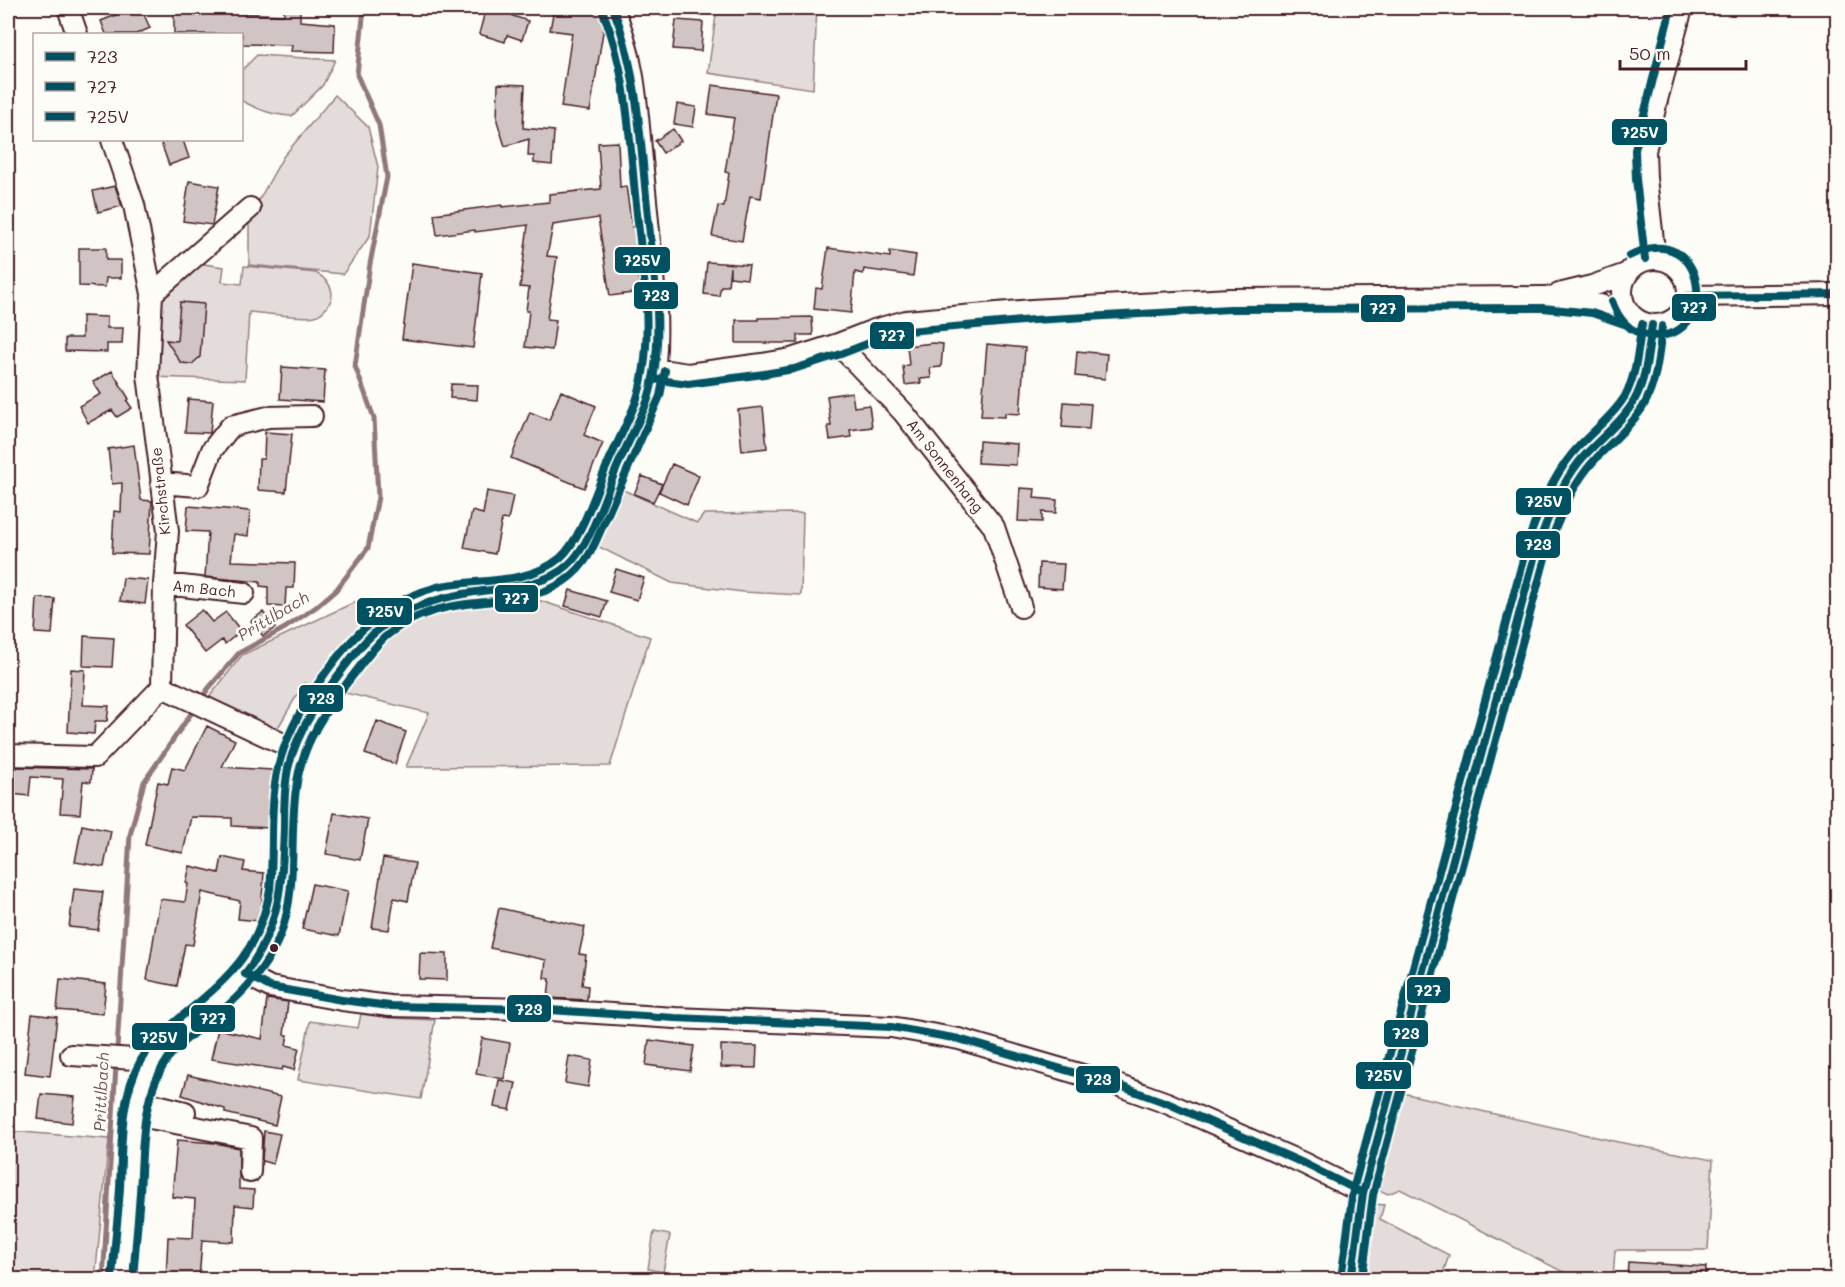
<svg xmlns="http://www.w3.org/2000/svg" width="1845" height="1287" viewBox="0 0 1845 1287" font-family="Mali,sans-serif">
<rect width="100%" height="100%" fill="#fdfcf7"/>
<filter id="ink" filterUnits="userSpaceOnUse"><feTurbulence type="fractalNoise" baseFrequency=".0167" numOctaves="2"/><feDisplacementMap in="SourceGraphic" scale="12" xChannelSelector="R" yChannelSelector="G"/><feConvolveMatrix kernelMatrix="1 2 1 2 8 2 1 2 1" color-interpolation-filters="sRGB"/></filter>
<g filter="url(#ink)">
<!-- green -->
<path fill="#e3dcda" stroke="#967e82" stroke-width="1.5" d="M717,8H817L813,89L708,73Z
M257,55L335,60L323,85L292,116C271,115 260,110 242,101V70Z
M335,95L368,127L378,167L370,236L343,274L249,265V218L283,157Z
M197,263L224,267L222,282L242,284L244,266L316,273C324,277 332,285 332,295C331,304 324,313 315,316C304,319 263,313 249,312L245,380L151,377L154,297Z
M619,488L697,523L704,514L803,513L801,595L743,592L672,583L595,545Z
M529,597L650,637L610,766L406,767L429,713L304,683L276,731L207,700L242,655L355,602Z
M361,1014L390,1018L435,1020L421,1099L298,1080L310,1021L358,1028Z
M1398,1092L1618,1142L1713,1160L1708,1250H1615L1613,1279H1577L1400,1189L1388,1194L1379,1190L1374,1183Z
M8,1131L109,1139L95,1279H8Z
M1374,1204L1384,1205L1380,1219L1449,1255L1444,1270L1456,1279L1358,1280L1367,1207Z
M654,1232L670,1235L663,1272L648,1269Z"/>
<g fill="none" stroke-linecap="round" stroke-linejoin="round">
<!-- stream -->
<path stroke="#91777b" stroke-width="5" d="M103,1280L130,835L144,782L208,689L239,653L285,628L316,607L336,590L368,548L378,497L374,418L355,366L370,264L387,177L379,125L357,75L364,8"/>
</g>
<!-- building -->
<path fill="#d0c5c4" stroke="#4a1f2b" stroke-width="1.5" d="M133,8H141L150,28L136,34H106L101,21Z
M174,8L203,9V11L211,12L284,15V8H300V21L335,24L334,52L291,51L292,45L242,44V34H174Z
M486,8H516L513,16L528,21L522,40L507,35L505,42L479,34Z
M554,8H580L602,11L605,20L590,111L561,107L572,33L550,30Z
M676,20L703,22L701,51L673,49Z
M498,84L525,85L523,128L554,131L552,165L534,163V156H528L529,139L505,146L497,121Z
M712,85L776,94L761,198L750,196L742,241L712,236L718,206L724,207L729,173L725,172L734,118L708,114Z
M677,104L696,107L693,127L674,124Z
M673,129L681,141L663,153L655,141Z
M160,140H183L189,158L169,165Z
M618,142L620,187L626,186L632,227L636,226L638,247L634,248L640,292L610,296L598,218L553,225L547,256L557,257L547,319L556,320L552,350L525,347L529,311H526L529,288L520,287L528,225L475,232V230L437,235L434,214L502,205V207L549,202V194L601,189L598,143Z
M189,181L219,186L212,225L183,221Z
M115,186L122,206L98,212L93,191Z
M79,248H106V260H121V278H106L105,287L79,286Z
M828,248L890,257V251L916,255L913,276L864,269L863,274L855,272L851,313L814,309L816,288L822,289Z
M707,262L749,265L747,279L730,277V267L728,286H721L719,296L704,294Z
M412,263L482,273L473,348L402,339Z
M180,302L204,304L200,357L192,364L181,363L166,340L177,341Z
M82,316L107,317V328H123L122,344H107V352L65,351V338H82Z
M812,317L813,335H798V343H736V320H758V318Z
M933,343L943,344L941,367L930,368L931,378L920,379L921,383L905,385L903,366L909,365L907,346Z
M987,344L1025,348L1020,414L1005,413V417L981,416Z
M1077,351L1107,354L1105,379L1075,376Z
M282,367L325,370L323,402L280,399Z
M112,371L129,399L127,401L132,408L117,417L112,410L88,423L79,406L101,394L93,382Z
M451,384L478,385L477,400L450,398Z
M561,391L596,406L584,435L603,443L584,488L511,458L530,412L549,420Z
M852,392L854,407L869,405L872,427L850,430L851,437L830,440L828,426H831L827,396Z
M188,399L213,401L210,433L185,432Z
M1064,402L1091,404L1089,429L1062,427Z
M763,407L767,448L742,451L738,410Z
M265,432L292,434L286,492L258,490L259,459H264Z
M979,441L1017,444L1016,465L978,463Z
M134,445L141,500L152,501L149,554L112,553L114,511L121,512L122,483L112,484L108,449Z
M672,464L699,476L687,505L659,492Z
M642,476L662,484L653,502L634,494Z
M1020,488L1035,489L1034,498L1057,500L1056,513L1042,512V522L1018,521Z
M487,491L513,496L508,520L502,519L495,554L464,548L472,511L483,514Z
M188,506L250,511L248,536L234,534L231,561L295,563L294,588H286L285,607L268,606V587L260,586V582L205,577L208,532L186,531Z
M1039,563L1064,564L1062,589L1038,587Z
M616,569L644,578L637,600L609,592Z
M123,578L148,580L145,604L120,601Z
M570,590L607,601L602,617L565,606Z
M37,598L55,599L52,634L35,633Z
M202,610L212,622L226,612L241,631L225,644L222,640L205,653L183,625Z
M263,612L275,628L263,636L251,621Z
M84,636L114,638L112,667L83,666Z
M71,669L85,670L83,705L109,706L107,721H95L94,734L68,732Z
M377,721L406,732L395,764L365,754Z
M207,726L235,740L222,767L272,770L270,828L232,826V818L191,817L183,853L145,845L158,782L168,784L172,767L185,770Z
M14,767L92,769L91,782L83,781L80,814L60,813L63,779L31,777L29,796L11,794Z
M334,813L368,819L360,860L326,854Z
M82,825L111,831L104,867L75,862Z
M222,857L245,862L243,871L264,873L260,921L238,919L240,901L202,892L193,945L185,944L177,986L147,980L160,899L185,902L188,884L186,883L190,866L219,873Z
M383,858L415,863L408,901L394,898L389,930L372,928Z
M312,884L348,891L339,936L302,929Z
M74,889L103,892L98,930L69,927Z
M499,908L585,927L579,954L586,955L582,985L588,986L587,1000L548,998L550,979L544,978L546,960L490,948Z
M420,953L447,954V980L419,979Z
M60,979L106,984L103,1014L57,1010Z
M267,999L288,1002L284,1035H288L286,1045L299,1048L294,1070L283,1067L282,1070L211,1059L218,1029L262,1039Z
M32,1014L57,1017L50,1076L25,1073Z
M482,1038L510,1043L504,1079L476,1074Z
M649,1040L694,1046L690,1071L646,1065Z
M721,1045L757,1046L756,1068L721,1067Z
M569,1056L592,1060L588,1087L565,1083Z
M188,1075L281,1097L275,1125L225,1113V1109L182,1095Z
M499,1080L516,1083L510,1110L494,1107Z
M41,1094L75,1097L72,1123L38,1119Z
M264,1131L280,1134L273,1164L262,1161Z
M177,1140L215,1143L239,1148V1189L254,1190L253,1207L235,1205L234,1242L202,1240L199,1280H166L168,1237L193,1238L195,1199L172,1197Z
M1628,1262L1706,1267L1705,1280H1627Z"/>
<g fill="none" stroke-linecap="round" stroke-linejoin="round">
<defs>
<path id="minor" d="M68,8L77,34
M112,140L134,205L152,294L148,375L168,531L164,584L162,687L294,749
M1655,258L1646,178L1645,151L1658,96L1682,8
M1622 292a33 33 0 1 1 66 0a33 33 0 1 1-66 0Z
M152,294L250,208
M1559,294L1592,286L1626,274
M1688,296L1838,294
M838,344L903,412L994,527L1021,607
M655,369L688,374L762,364L791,359L838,344L874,330L906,321L1032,310L1230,299L1544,297L1594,303L1630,315
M161,483L198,486L212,450L231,426L268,417L312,416
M164,584L244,593
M8,755L95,757L162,687
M245,974L270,987L342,1000L390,1006L534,1009L675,1018L891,1027L959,1039L1117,1085L1167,1103L1303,1163L1363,1193
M71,1055L135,1059L151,1065
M137,1100L185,1112
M135,1115L251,1138L250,1172
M122,1280C125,1249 128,1219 130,1189C133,1148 129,1100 151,1064C165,1042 187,1026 207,1009C236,986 261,960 273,924C287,882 282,835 285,791C290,735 328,685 364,644C384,620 415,602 446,596C481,590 515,592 548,578C558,573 570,565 576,556C595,527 606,493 620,462C630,439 645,413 651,389C657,363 657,337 656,311C652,260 647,210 642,160C637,106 635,57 613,8
M1351,1280L1363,1193L1538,544C1551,511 1563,478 1588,452C1603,436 1622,420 1634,401C1647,378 1648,351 1652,325"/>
</defs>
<!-- minor casing -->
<use href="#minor" stroke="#4a1f2b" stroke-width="24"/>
<!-- minor -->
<use href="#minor" stroke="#fdfcf7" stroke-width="20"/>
<defs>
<path id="bus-1" d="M1688,296L1838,294
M245,974C280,927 282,885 284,828C284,809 284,788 288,769C298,725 329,687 356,652C388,612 433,597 483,591C512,587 546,585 568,565C591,544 603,500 615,472C625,448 637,426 647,402C667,342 653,268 647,206C640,139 638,71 613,8
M245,974L270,987L342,1000L390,1006L534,1009L675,1018L891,1027L959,1039L1117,1085L1167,1103L1303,1163L1363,1193
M1351,1280L1363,1193L1538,544C1549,516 1560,486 1579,462C1596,441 1620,425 1634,401C1647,378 1648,350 1652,325"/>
<path id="bus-2" d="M1612,301C1618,318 1629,332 1647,335C1723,347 1709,214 1629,256
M653,379L688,384L764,374L794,369L841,354L877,340L908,331L1033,320L1230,309L1543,308L1592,313L1627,325
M133,1280C135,1251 138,1222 140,1193C143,1146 140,1097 169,1057C180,1042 197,1031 212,1019C241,996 268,968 281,933C298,886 289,837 296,789C301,744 327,708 354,674C364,661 373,648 385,637C406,619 433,609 460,605C496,599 541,602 571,576C582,567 590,555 596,541L660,396L665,371
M1362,1280L1373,1195L1548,547C1559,520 1569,492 1587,469C1604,447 1628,431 1643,407C1657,383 1659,353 1662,326"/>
<path id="bus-3" d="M1645,259L1636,179L1635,150L1671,8
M112,1279C114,1249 118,1219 120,1188C122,1145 119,1099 141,1060C153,1040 171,1025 188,1011C233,974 259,949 270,890C274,850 269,807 278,768C290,716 340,643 384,612C400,600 418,592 437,587C477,578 526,586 560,558C580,541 595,494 605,470C615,447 626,426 635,404C657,344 642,266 636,204C629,139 628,73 603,12
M1341,1279L1353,1190L1528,541C1539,511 1551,480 1572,454C1588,434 1612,418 1625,396C1637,374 1638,347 1642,324"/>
</defs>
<!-- bus-1 casing -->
<use href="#bus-1" stroke="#fdfcf7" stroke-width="12"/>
<!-- bus-2 casing -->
<use href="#bus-2" stroke="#fdfcf7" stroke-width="12"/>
<!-- bus-3 casing -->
<use href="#bus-3" stroke="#fdfcf7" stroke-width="12"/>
<!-- bus-1 -->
<use href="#bus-1" stroke="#005262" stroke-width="8"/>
<!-- bus-2 -->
<use href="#bus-2" stroke="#005262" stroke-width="8"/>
<!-- bus-3 -->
<use href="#bus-3" stroke="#005262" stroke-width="8"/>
</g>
</g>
<!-- markers -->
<circle fill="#4a1f2b" stroke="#fdfcf7" stroke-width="2" cx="274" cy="948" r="5"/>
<g text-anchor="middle" stroke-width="5" stroke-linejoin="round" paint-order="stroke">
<!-- street labels -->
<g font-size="15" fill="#4a1f2b" stroke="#fdfcf7">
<text transform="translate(945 466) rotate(52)" y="5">Am Sonnenhang</text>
<text transform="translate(161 491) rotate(-96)" y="5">Kirchstraße</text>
<text transform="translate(204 589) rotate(6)" y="5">Am Bach</text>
</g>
<!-- water labels -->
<g font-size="16" font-style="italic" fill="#73525a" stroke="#fdfcf7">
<text transform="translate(273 616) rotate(-31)" y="6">Prittlbach</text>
<text transform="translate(101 1092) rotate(-87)" y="6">Prittlbach</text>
</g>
</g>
<g stroke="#fdfcf7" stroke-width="2">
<rect x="1611" y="118" width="57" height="28" rx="6" fill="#005262"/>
<rect x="614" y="246" width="57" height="28" rx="6" fill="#005262"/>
<rect x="633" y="281" width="46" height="29" rx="6" fill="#005262"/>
<rect x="1671" y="293" width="46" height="29" rx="6" fill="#005262"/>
<rect x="1360" y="294" width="46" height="29" rx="6" fill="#005262"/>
<rect x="869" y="321" width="46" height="29" rx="6" fill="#005262"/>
<rect x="1515" y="487" width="57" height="29" rx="6" fill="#005262"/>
<rect x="1515" y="530" width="46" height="29" rx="6" fill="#005262"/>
<rect x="494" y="584" width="45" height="29" rx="6" fill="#005262"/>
<rect x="356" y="597" width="57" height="29" rx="6" fill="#005262"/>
<rect x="298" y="684" width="46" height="29" rx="6" fill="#005262"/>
<rect x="1406" y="976" width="45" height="28" rx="6" fill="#005262"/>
<rect x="506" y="994" width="46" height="29" rx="6" fill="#005262"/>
<rect x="190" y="1004" width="46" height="29" rx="6" fill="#005262"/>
<rect x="1383" y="1019" width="46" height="29" rx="6" fill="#005262"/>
<rect x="131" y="1022" width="57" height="29" rx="6" fill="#005262"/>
<rect x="1355" y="1061" width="57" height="29" rx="6" fill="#005262"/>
<rect x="1075" y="1065" width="46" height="29" rx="6" fill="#005262"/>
</g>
<g font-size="16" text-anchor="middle" font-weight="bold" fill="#fff">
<text x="1640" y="138">725V</text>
<text x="642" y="266">725V</text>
<text x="656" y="301">723</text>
<text x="1694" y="313">727</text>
<text x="1383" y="314">727</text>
<text x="892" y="341">727</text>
<text x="1544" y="507">725V</text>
<text x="1538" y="550">723</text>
<text x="516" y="604">727</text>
<text x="385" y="617">725V</text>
<text x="321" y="704">723</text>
<text x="1428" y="996">727</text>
<text x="529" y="1015">723</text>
<text x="213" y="1024">727</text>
<text x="1406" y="1039">723</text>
<text x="159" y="1043">725V</text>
<text x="1384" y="1081">725V</text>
<text x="1098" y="1085">723</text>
</g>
<!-- margin -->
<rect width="1845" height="1287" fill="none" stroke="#fdfcf7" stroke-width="30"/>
<rect x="15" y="15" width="1815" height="1257" fill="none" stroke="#4a1f2b" stroke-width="2" filter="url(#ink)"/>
<!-- legend -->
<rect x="33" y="33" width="210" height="108" fill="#fdfcf7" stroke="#b5a4a5" stroke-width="1.5"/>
<rect x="45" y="52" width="30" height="9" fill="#005262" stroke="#b5a4a5" stroke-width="1.5"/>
<text x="87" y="63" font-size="18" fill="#4a1f2b">723</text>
<rect x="45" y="82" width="30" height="9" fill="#005262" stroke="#b5a4a5" stroke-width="1.5"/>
<text x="87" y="93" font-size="18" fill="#4a1f2b">727</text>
<rect x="45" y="112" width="30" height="9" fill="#005262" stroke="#b5a4a5" stroke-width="1.5"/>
<text x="87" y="123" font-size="18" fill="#4a1f2b">725V</text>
<!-- scale -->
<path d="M1620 60v9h126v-9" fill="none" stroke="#4a1f2b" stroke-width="3"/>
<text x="1629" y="60" font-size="18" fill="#4a1f2b" stroke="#fdfcf7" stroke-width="4.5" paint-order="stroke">50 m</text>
</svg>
